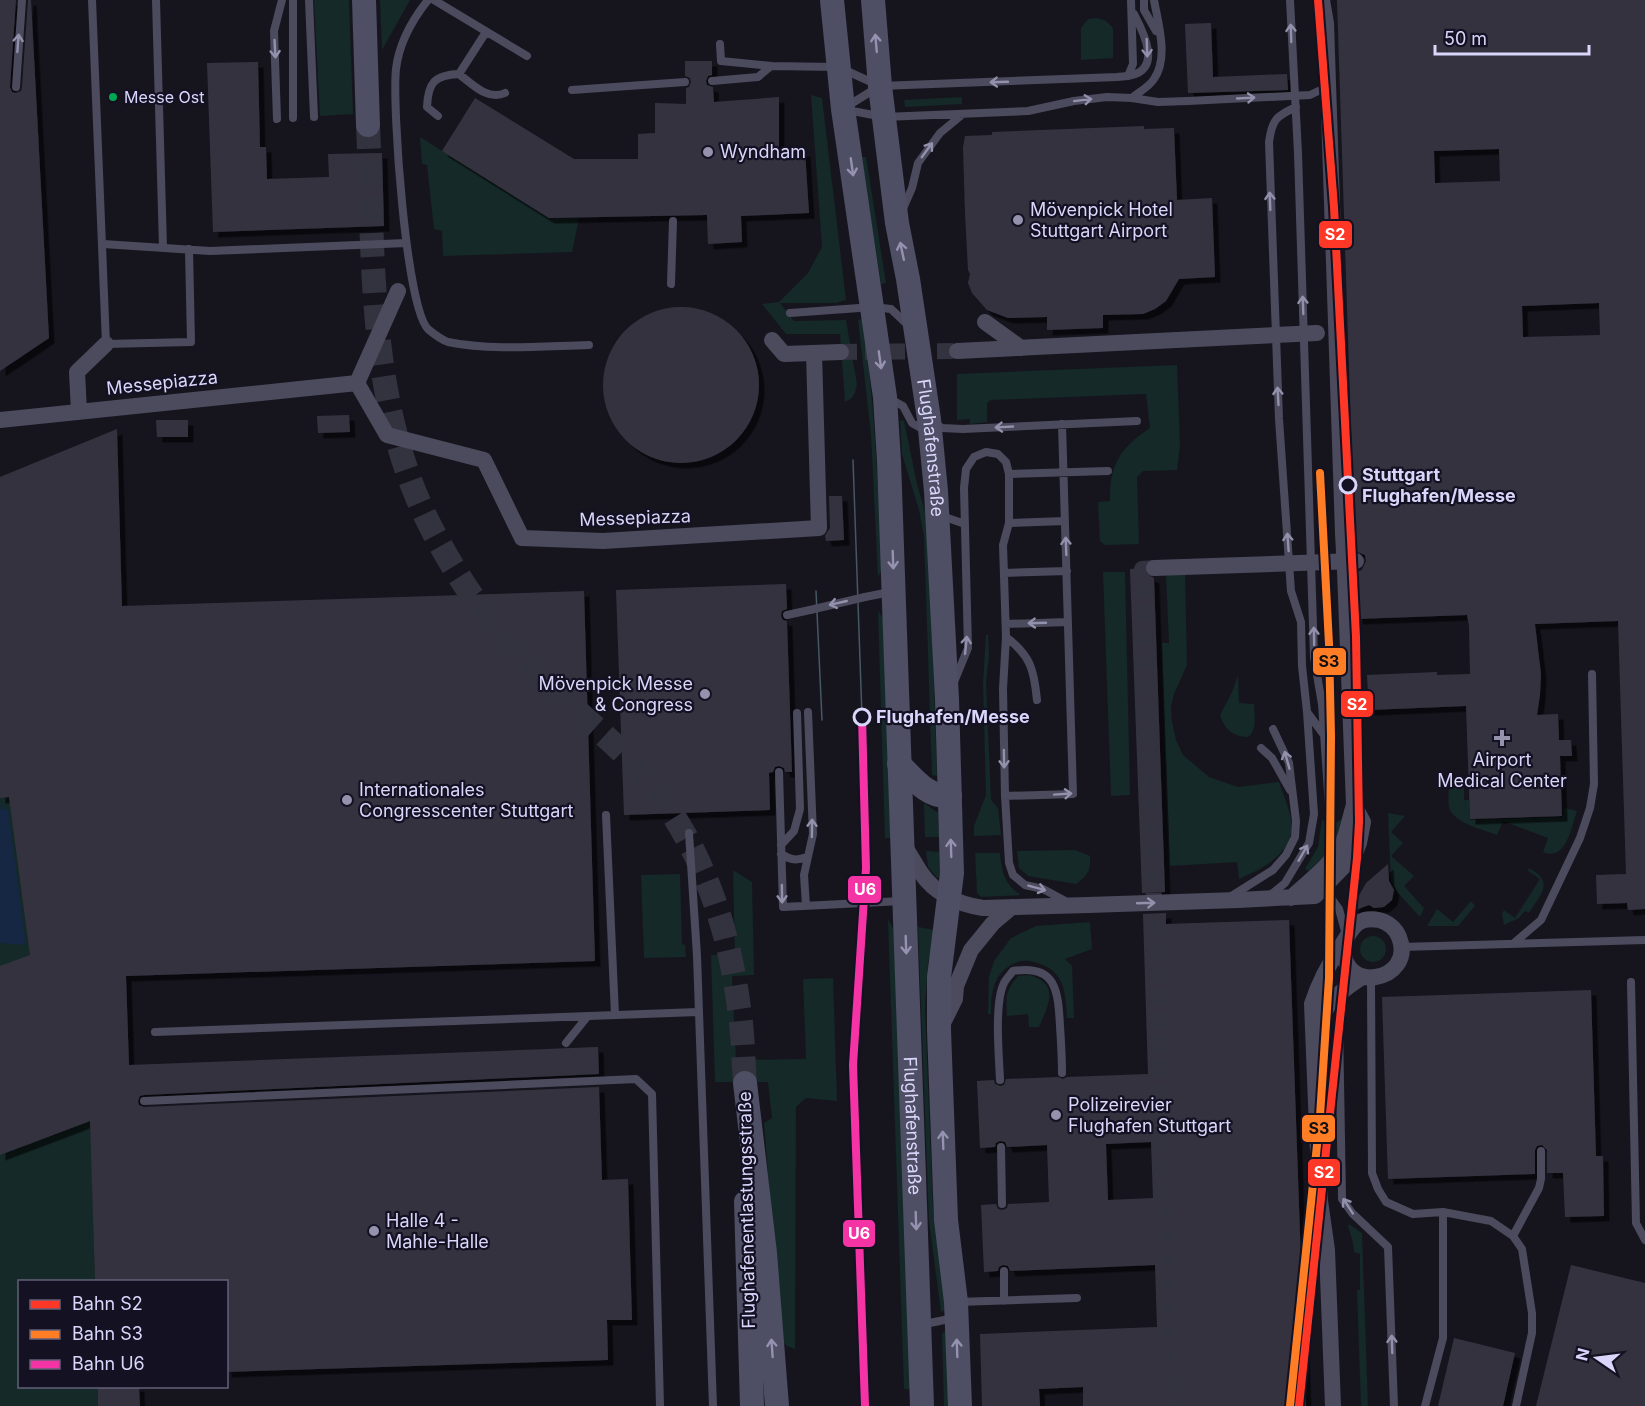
<svg xmlns="http://www.w3.org/2000/svg" width="1645" height="1406" viewBox="0 0 1645 1406" font-family="Inter,sans-serif">
<defs>
<filter id="shadow"><feDropShadow dx="5.5" dy="5.5" stdDeviation="0" flood-color="#0009"/></filter>
</defs>
<rect width="100%" height="100%" fill="#16151e"/>
<!-- green -->
<path fill="#142928" d="M314,0H349L353,114L320,116Z
M380,0H410L382,50Z
M1097,18L1106,21L1113,28V58L1081,60V28L1088,19Z
M811,95L822,98L846,300L836,303H780L794,321L846,320L857,384C855,394 854,398 845,402L840,334H786L762,304L779,302L808,273L822,247Z
M962,97V104L905,107L904,100Z
M420,137L549,218H579L572,252L443,256L442,231L434,229L427,165L422,164Z
M861,157H866L886,283L881,284Z
M863,319C874,400 878,480 882,562L881,571L878,577L871,434L858,320Z
M1177,365L1180,445L1177,470L1143,471L1137,477L1139,544L1105,545L1100,541L1098,502L1110,501C1109,465 1121,447 1150,428L1146,394L991,400L987,403V422L970,424V419L957,420V374Z
M900,420L904,421L917,484L926,515L929,535L937,776L932,775L924,536L919,510L902,454Z
M1103,572H1125L1130,795L1111,796Z
M1185,574L1187,665L1174,694L1171,706L1172,722L1176,740L1183,755L1209,777L1238,787L1279,782C1284,798 1294,817 1291,833C1286,858 1259,870 1239,879L1237,862L1170,866L1162,643H1169L1166,575Z
M878,611L883,618L891,838H885Z
M986,635H988L989,655L986,683L991,800L998,808L1001,835L974,836V826L986,795L983,683Z
M1238,675L1239,703L1254,704C1254,715 1258,729 1248,737C1232,736 1225,730 1220,715L1232,692Z
M0,721L9,797L81,792L95,1281L20,1282V1386L98,1387V1406H0Z
M1449,786H1464V800H1469L1470,820L1562,817L1564,808L1577,811C1571,828 1566,862 1543,852L1548,838L1503,821L1497,835C1484,830 1457,824 1450,810C1447,803 1449,793 1449,786Z
M924,803L938,813L939,837H925Z
M1388,813L1405,816L1391,832L1403,843L1391,856L1414,876L1404,886L1424,908L1420,917L1397,892L1391,881Z
M1343,818C1336,846 1329,852 1309,871L1305,869L1318,847L1322,820L1334,824Z
M1075,850L1090,856C1091,870 1088,876 1076,884L1028,876L1019,868L1017,851Z
M926,851L940,852V876L937,878L928,867Z
M975,853H1000C1002,872 1004,884 1021,895L981,897L977,893Z
M1529,868C1555,882 1541,894 1529,913L1525,911L1519,918L1504,925L1502,914L1504,910L1515,918L1540,879L1528,871Z
M733,870L752,882L754,975L732,976L736,1060L806,1059L803,979L833,978L837,1101L806,1098L796,1107L795,1349L787,1346L781,1339L764,1123L772,1118L768,1082H715L711,955H735Z
M680,874L682,944L685,945L686,957L644,958L641,875Z
M1471,901L1475,906L1458,926H1427L1437,909L1453,922Z
M888,919L895,932L911,1389H904Z
M1090,922L1092,949L1065,959L1072,966L1074,1018H1067C1066,1004 1066,984 1055,973C1050,967 1041,964 1034,962C1017,957 999,969 994,986C991,995 991,1004 991,1014H988L989,977L994,961L1011,938L1036,926Z
M918,927L935,930L928,963L925,1008L933,1209L946,1310L941,1312L929,1221Z
M1360 949a13 13 0 1 1 26 0a13 13 0 1 1-26 0Z
M1029,975C1061,984 1048,1005 1039,1027H1029L1028,1014L1007,1016C1006,997 1005,991 1018,976Z
M1349,1224L1362,1233L1368,1406H1361L1357,1290H1360V1254L1354,1252L1353,1243L1348,1226Z
M946,1329L949,1406H944L942,1334Z"/>
<!-- water -->
<path fill="#152743" d="M0,801L1,809H8L26,945L0,943Z"/>
<!-- building -->
<path fill="#343340" fill-rule="evenodd" filter="url(#shadow)" d="M0,0H16L10,87L12,92L16,93L21,91L22,87L28,0H31L49,338L0,371Z
M1337,0H1645V909L1628,910L1627,903L1597,904L1596,875L1626,874L1618,621L1535,624L1541,674L1540,695L1537,715L1558,714L1559,740H1571L1572,756H1560L1562,816L1470,819L1466,706L1369,710L1367,675L1437,672V675L1470,674L1469,626L1467,615L1357,619L1356,572L1362,570L1366,561L1365,555L1355,551ZM1499,149L1500,181L1435,183L1434,151ZM1599,303L1600,335L1523,337L1522,306Z
M1211,23L1213,77L1287,74L1288,90L1188,93L1185,24Z
M685,61H712V75L708,76L706,81L707,85L713,87L714,102L779,97V153L805,151L809,213L741,216L742,242L708,244L707,215L549,218L442,151L475,98L574,159H638V134L655,133V103L686,104V88L689,87L691,82L690,78L685,76Z
M258,62L260,147H266L267,179L329,177L328,154L382,153L384,226L213,232L207,63Z
M1144,126V129L1174,128L1177,200L1212,198L1215,277L1179,279L1166,301L1155,309L1143,314L1103,315V328L1047,330V317L1008,318L987,310L972,293L968,283L970,274L968,270L965,213L963,147L965,136L992,135V132Z
M603 385a78 78 0 1 1 156 0a78 78 0 1 1-156 0Z
M349,415L350,432L318,433L317,416Z
M156,420H188V437H157Z
M117,429L122,606L584,591L595,961L126,976L129,1065L598,1047L599,1074L144,1095L140,1096L138,1101L139,1105L144,1107L599,1087L602,1180L628,1179L632,1320H607L608,1360L226,1372V1281H95L90,1121L0,1155V966L30,955L9,797L0,798V477Z
M829,496H842L844,540L826,541L825,536L830,528Z
M1144,568L1145,574L1154,578L1165,892L1142,893L1130,569Z
M786,584L787,609L782,611L781,616L783,620L787,621L792,772H785L784,768L779,766L775,767L773,772L769,773L770,810L624,815L616,590Z
M1388,864L1389,881L1394,890L1392,900L1384,907L1374,908L1369,905L1350,912L1366,883Z
M1166,913V924L1289,920L1306,1406H1083V1387L1039,1389L1040,1406H982L980,1334L1157,1327L1155,1265L1010,1271L1008,1266L1003,1265L999,1267L998,1271L984,1272L981,1205L996,1204L998,1209L1003,1210L1007,1208L1008,1204L1049,1202L1047,1145L1007,1147L1005,1142L1000,1141L996,1143L995,1147L980,1148L977,1081L994,1080L995,1084L1000,1086L1004,1085L1006,1079L1058,1077L1063,1079L1067,1077L1148,1074L1143,914ZM1151,1142L1153,1198L1108,1200L1106,1144Z
M1591,990L1596,1156H1603L1604,1216L1565,1217L1563,1173H1547V1150L1542,1145L1537,1146L1535,1150V1174L1388,1179L1382,997Z
M1571,1265L1645,1283V1406H1536Z
M1454,1338L1515,1353L1503,1406H1438Z
M98,1386H139L140,1406H98Z"/>
<g fill="none" stroke-linecap="round" stroke-linejoin="round">
<!-- street-tunnel -->
<path stroke="#33323f" stroke-width="16" stroke-dasharray="16 8" stroke-linecap="butt" d="M841,352L957,351
M1154,568L1142,569L1172,1406"/>
<!-- secondary-tunnel -->
<path stroke="#33323f" stroke-width="24" stroke-dasharray="24 12" stroke-linecap="butt" d="M368,125C374,263 367,410 435,535C458,578 488,622 521,658C562,703 614,737 652,785C702,849 729,928 739,1008C743,1032 743,1058 745,1083"/>
<!-- lane -->
<path stroke="#4c4b5e" stroke-width="8" d="M92,0L106,344L191,342L189,249
M156,0L163,247
M309,0L314,117
M428,0C412,20 399,43 396,69C392,105 406,312 429,330C434,334 442,340 448,342C491,351 545,346 589,345
M434,0L527,56
M1144,0V10L1156,31
M1290,0L1298,153L1314,657L1322,704L1330,821
M720,44L721,61L771,66L838,67L880,86L1117,77L1128,76L1133,64L1131,0
M459,74C472,84 488,101 505,93
M1128,76C1163,71 1144,33 1134,14
M712,81L758,77L771,66
M16,87L22,0
M572,90L685,82
M1132,98C1139,92 1149,87 1154,79C1169,58 1158,23 1154,0
M846,107L878,87
M847,110L884,117L1028,111L1074,101L1107,97L1132,98L1158,102L1188,101
M438,116L427,107C428,83 434,75 459,74L486,32
M293,118V0
M277,119L274,31L282,0
M902,211L912,188L918,163L940,133L963,114
M103,244L210,251L406,243
M671,284L673,221
M790,313L873,307L891,309L909,326
M890,399L903,406L912,423L926,431
M934,423L942,428L963,429L1137,421
M1009,474L1108,471
M939,515L965,524
M1009,523L1065,521
M1004,573L1067,571
M865,597L890,592
M787,615L810,610
M1006,624L1068,622
M1006,637C1031,656 1034,670 1037,700
M954,682L968,648L964,488L966,469L974,457L986,452L998,454L1006,462L1009,474V523L1003,545L1006,637L1003,689L1005,796L1009,863L1013,875L1025,885L1043,889L1069,903
M1307,712L1324,735
M1261,748L1272,758L1290,790
M779,772L783,907L902,901
M1005,796L1073,794L1062,424
M606,815L615,1015
M689,833L697,956L713,1406
M781,845L794,831L800,809L797,713
M781,854C791,860 796,861 807,857
M1329,895L1339,909L1346,935
M1230,897L1273,870L1286,855L1295,837L1296,821L1289,763L1273,729
M1268,897L1285,883L1309,843L1314,814L1307,712L1302,666L1301,622L1291,591L1279,419L1269,142C1272,120 1276,116 1296,107
M806,906L804,875L813,834L808,712
M1514,943L1541,920L1580,838L1590,808L1594,784L1592,674
M1401,947L1645,940
M1371,979L1372,1173L1378,1189L1386,1202L1413,1214L1443,1212L1491,1221L1513,1236L1522,1249L1532,1313V1333L1516,1406
M1631,982L1636,1223L1645,1240
M1339,1022L1342,1199L1352,1213L1388,1247L1394,1406
M155,1032L698,1012
M566,1043L587,1017
M1000,1080C999,1056 994,1003 1004,983C1006,979 1010,975 1013,971C1056,964 1058,990 1060,1026C1061,1041 1062,1057 1062,1073
M144,1101L636,1079L652,1094L660,1406
M1001,1147L1002,1204
M1513,1236L1539,1188L1541,1179V1151
M1004,1271V1301
M957,1302L1077,1298
M920,1325L954,1318
M1425,1406L1443,1338V1212"/>
<!-- street -->
<path stroke="#4c4b5e" stroke-width="16" d="M1322,0L1326,23L1343,533
M985,322L1021,348
M772,340L784,354L841,352
M957,351L1317,333
M357,383L387,435L484,460L522,538L603,541L819,528L814,353
M357,383L398,291
M79,412L77,372L106,344
M0,420L357,383
M1154,568L1356,561
M903,844C910,854 915,864 921,873C936,895 958,904 983,908L1088,905
M1291,898C1309,881 1332,865 1343,842C1348,831 1350,817 1354,805L1345,571
M1238,900L1315,896L1354,856L1359,843L1363,822L1354,805
M941,1027L955,999L956,986L971,950L993,923L1012,907
M1316,1028C1327,1001 1338,993 1362,977
M1333,1406L1327,1250L1320,1201L1312,1004C1319,982 1328,965 1341,946C1351,932 1355,915 1379,920C1388,922 1396,929 1399,937C1417,982 1337,997 1344,942"/>
<!-- secondary -->
<g stroke="#4e4e64" stroke-width="24">
<path d="M364,0L368,125"/>
<path id="s1" d="M832,0L843,109L885,397L889,461L922,1406"/>
<path id="s2" d="M873,0L880,86L897,223L908,279L929,419L936,491L947,699L952,873L939,977V1030L946,1220L956,1302L960,1406"/>
<path d="M899,764C914,779 928,798 950,796"/>
<path d="M745,1083L765,1253L777,1406"/>
<path d="M746,1202L752,1406"/>
</g>
<!-- tram -->
<path stroke="#465765" stroke-width="1.5" d="M853,460L862,717
M816,591L822,720"/>
<!-- lane-bridge -->
<path stroke="#4c4b5e" stroke-width="8" d="M1188,101L1310,95L1327,87
M810,610L865,597"/>
<!-- street-bridge -->
<path stroke="#4c4b5e" stroke-width="16" d="M1343,533L1345,571
M1088,905L1238,900"/>
<defs>
<path id="rail-1" d="M1299,1406L1357,858L1359,822L1356,637L1334,207L1318,0"/>
<path id="rail-2" d="M1290,1406L1320,1116L1329,978L1331,736L1329,644L1320,473"/>
<path id="rail-3" d="M862,717L866,868L853,1065L865,1406"/>
</defs>
<!-- rail-1 casing -->
<use href="#rail-1" stroke="#131122" stroke-width="12"/>
<!-- rail-2 casing -->
<use href="#rail-2" stroke="#131122" stroke-width="12"/>
<!-- rail-3 casing -->
<use href="#rail-3" stroke="#131122" stroke-width="12"/>
<!-- rail-1 -->
<use href="#rail-1" stroke="#ff3727" stroke-width="8"/>
<!-- rail-2 -->
<use href="#rail-2" stroke="#ff7d24" stroke-width="8"/>
<!-- rail-3 -->
<use href="#rail-3" stroke="#f433a5" stroke-width="8"/>
</g>
<!-- one-way arrows -->
<defs><path id="oneway-shaft" d="M-6 0H5M1.5-3L5.5 0L1.5 3" fill="none" stroke-width="1.6" stroke-linecap="round" stroke-linejoin="round" transform="scale(1.5)"/></defs>
<g stroke="#9390ac">
<use href="#oneway-shaft" transform="translate(1291 33) rotate(-92)"/>
<use href="#oneway-shaft" transform="translate(18 43) rotate(-86)"/>
<use href="#oneway-shaft" transform="translate(1147 48) rotate(88)"/>
<use href="#oneway-shaft" transform="translate(275 49) rotate(87)"/>
<use href="#oneway-shaft" transform="translate(999 82) rotate(178)"/>
<use href="#oneway-shaft" transform="translate(1246 98) rotate(-3)"/>
<use href="#oneway-shaft" transform="translate(1083 100) rotate(-7)"/>
<use href="#oneway-shaft" transform="translate(927 150) rotate(-54)"/>
<use href="#oneway-shaft" transform="translate(1270 201) rotate(-92)"/>
<use href="#oneway-shaft" transform="translate(1303 305) rotate(-92)"/>
<use href="#oneway-shaft" transform="translate(1278 396) rotate(-93)"/>
<use href="#oneway-shaft" transform="translate(1004 427) rotate(177)"/>
<use href="#oneway-shaft" transform="translate(1288 542) rotate(-94)"/>
<use href="#oneway-shaft" transform="translate(1066 546) rotate(-92)"/>
<use href="#oneway-shaft" transform="translate(838 603) rotate(167)"/>
<use href="#oneway-shaft" transform="translate(1037 623) rotate(178)"/>
<use href="#oneway-shaft" transform="translate(1314 636) rotate(-91)"/>
<use href="#oneway-shaft" transform="translate(966 645) rotate(-84)"/>
<use href="#oneway-shaft" transform="translate(1004 759) rotate(89)"/>
<use href="#oneway-shaft" transform="translate(1287 760) rotate(-106)"/>
<use href="#oneway-shaft" transform="translate(1063 794) rotate(-4)"/>
<use href="#oneway-shaft" transform="translate(812 828) rotate(-89)"/>
<use href="#oneway-shaft" transform="translate(1303 853) rotate(-60)"/>
<use href="#oneway-shaft" transform="translate(1037 888) rotate(15)"/>
<use href="#oneway-shaft" transform="translate(782 894) rotate(89)"/>
<use href="#oneway-shaft" transform="translate(1146 903) rotate(-2)"/>
<use href="#oneway-shaft" transform="translate(1348 1206) rotate(-123)"/>
<use href="#oneway-shaft" transform="translate(1392 1344) rotate(-92)"/>
</g>
<g stroke="#9492b0">
<use href="#oneway-shaft" transform="translate(876 43) rotate(-95)"/>
<use href="#oneway-shaft" transform="translate(852 167) rotate(82)"/>
<use href="#oneway-shaft" transform="translate(902 251) rotate(-102)"/>
<use href="#oneway-shaft" transform="translate(880 360) rotate(82)"/>
<use href="#oneway-shaft" transform="translate(893 560) rotate(88)"/>
<use href="#oneway-shaft" transform="translate(951 848) rotate(-92)"/>
<use href="#oneway-shaft" transform="translate(906 945) rotate(88)"/>
<use href="#oneway-shaft" transform="translate(943 1140) rotate(-92)"/>
<use href="#oneway-shaft" transform="translate(916 1221) rotate(88)"/>
<use href="#oneway-shaft" transform="translate(772 1348) rotate(-94)"/>
<use href="#oneway-shaft" transform="translate(957 1348) rotate(-92)"/>
</g>
<!-- markers -->
<circle fill="#00a651" stroke="#131122" stroke-width="2" cx="113" cy="97" r="5"/>
<g fill="#9592ae" stroke="#131122" stroke-width="2">
<circle cx="708" cy="152" r="6"/>
<circle cx="1018" cy="220" r="6"/>
<circle cx="705" cy="694" r="6"/>
<path d="M1499 729h6v6h6v6h-6v6h-6v-6h-6v-6h6z"/>
<circle cx="347" cy="800" r="6"/>
<circle cx="1056" cy="1115" r="6"/>
<circle cx="374" cy="1231" r="6"/>
</g>
<g fill="#131122" stroke="#dad6fb" stroke-width="3">
<circle cx="1348" cy="485" r="8"/>
<circle cx="862" cy="717" r="8"/>
</g>
<g text-anchor="middle" stroke-width="4.5" stroke-linejoin="round" paint-order="stroke">
<!-- bus labels -->
<g font-size="16" fill="#dad6fb" stroke="#131122" text-anchor="start">
<text x="124" y="103">Messe Ost</text>
</g>
<!-- poi labels -->
<g font-size="18" fill="#dad6fb" stroke="#131122" text-anchor="start">
<text x="720" y="158">Wyndham</text>
<text x="1030" y="216">Mövenpick Hotel<tspan x="1030" dy="21">Stuttgart Airport</tspan></text>
<text x="693" y="690" text-anchor="end">Mövenpick Messe<tspan x="693" dy="21">&amp; Congress</tspan></text>
<text x="1502" y="766" text-anchor="middle">Airport<tspan x="1502" dy="21">Medical Center</tspan></text>
<text x="359" y="796">Internationales<tspan x="359" dy="21">Congresscenter Stuttgart</tspan></text>
<text x="1068" y="1111">Polizeirevier<tspan x="1068" dy="21">Flughafen Stuttgart</tspan></text>
<text x="386" y="1227">Halle 4 -<tspan x="386" dy="21">Mahle-Halle</tspan></text>
</g>
<!-- street labels -->
<g font-size="18" fill="#dad6fb" stroke="#131122">
<text transform="translate(162 383) rotate(-6)" y="6">Messepiazza</text>
<text dy="6" stroke="none"><textPath href="#s2" startOffset="452">Flughafenstraße</textPath></text>
<text transform="translate(635 518) rotate(-2)" y="6">Messepiazza</text>
<text dy="6" stroke="none"><textPath href="#s1" startOffset="1130">Flughafenstraße</textPath></text>
<text transform="translate(747 1210) rotate(-91)" y="6">Flughafenentlastungsstraße</text>
</g>
<!-- stop labels -->
<g font-size="18" font-weight="bold" fill="#dad6fb" stroke="#131122" text-anchor="start">
<text x="1362" y="481">Stuttgart<tspan x="1362" dy="21">Flughafen/Messe</tspan></text>
<text x="876" y="723">Flughafen/Messe</text>
</g>
</g>
<g stroke="#131122" stroke-width="2">
<rect x="1318" y="220" width="35" height="29" rx="6" fill="#ff3727"/>
<rect x="1312" y="647" width="35" height="29" rx="6" fill="#ff7d24"/>
<rect x="1340" y="690" width="34" height="28" rx="6" fill="#ff3727"/>
<rect x="847" y="875" width="35" height="29" rx="6" fill="#f433a5"/>
<rect x="1301" y="1114" width="35" height="29" rx="6" fill="#ff7d24"/>
<rect x="1307" y="1158" width="34" height="29" rx="6" fill="#ff3727"/>
<rect x="842" y="1219" width="34" height="29" rx="6" fill="#f433a5"/>
</g>
<g font-size="16" text-anchor="middle" font-weight="bold" fill="#fff">
<text x="1335" y="240">S2</text>
<text x="1357" y="710">S2</text>
<text x="865" y="895">U6</text>
<text x="1324" y="1178">S2</text>
<text x="859" y="1239">U6</text>
</g>
<g font-size="16" text-anchor="middle" font-weight="bold" fill="#111">
<text x="1329" y="667">S3</text>
<text x="1319" y="1134">S3</text>
</g>
<!-- legend -->
<rect x="18" y="1280" width="210" height="108" fill="#131122" stroke="#636079" stroke-width="1.5"/>
<rect x="30" y="1300" width="30" height="9" fill="#ff3727" stroke="#636079" stroke-width="1.5"/>
<text x="72" y="1310" font-size="18" fill="#dad6fb">Bahn S2</text>
<rect x="30" y="1330" width="30" height="9" fill="#ff7d24" stroke="#636079" stroke-width="1.5"/>
<text x="72" y="1340" font-size="18" fill="#dad6fb">Bahn S3</text>
<rect x="30" y="1360" width="30" height="9" fill="#f433a5" stroke="#636079" stroke-width="1.5"/>
<text x="72" y="1370" font-size="18" fill="#dad6fb">Bahn U6</text>
<!-- north arrow -->
<g transform="translate(1597 1358) rotate(284)" stroke="#131122" stroke-width="4.5" paint-order="stroke">
<path d="M0-4.5L10 22L0 15L-10 22Z" fill="#dad6fb"/>
<text y="-9" font-size="16" font-weight="bold" text-anchor="middle" fill="#dad6fb">N</text>
</g>
<!-- scale -->
<path d="M1435 45v9h154v-9" fill="none" stroke="#dad6fb" stroke-width="3"/>
<text x="1444" y="45" font-size="18" fill="#dad6fb" stroke="#131122" stroke-width="4.5" paint-order="stroke">50 m</text>
</svg>
